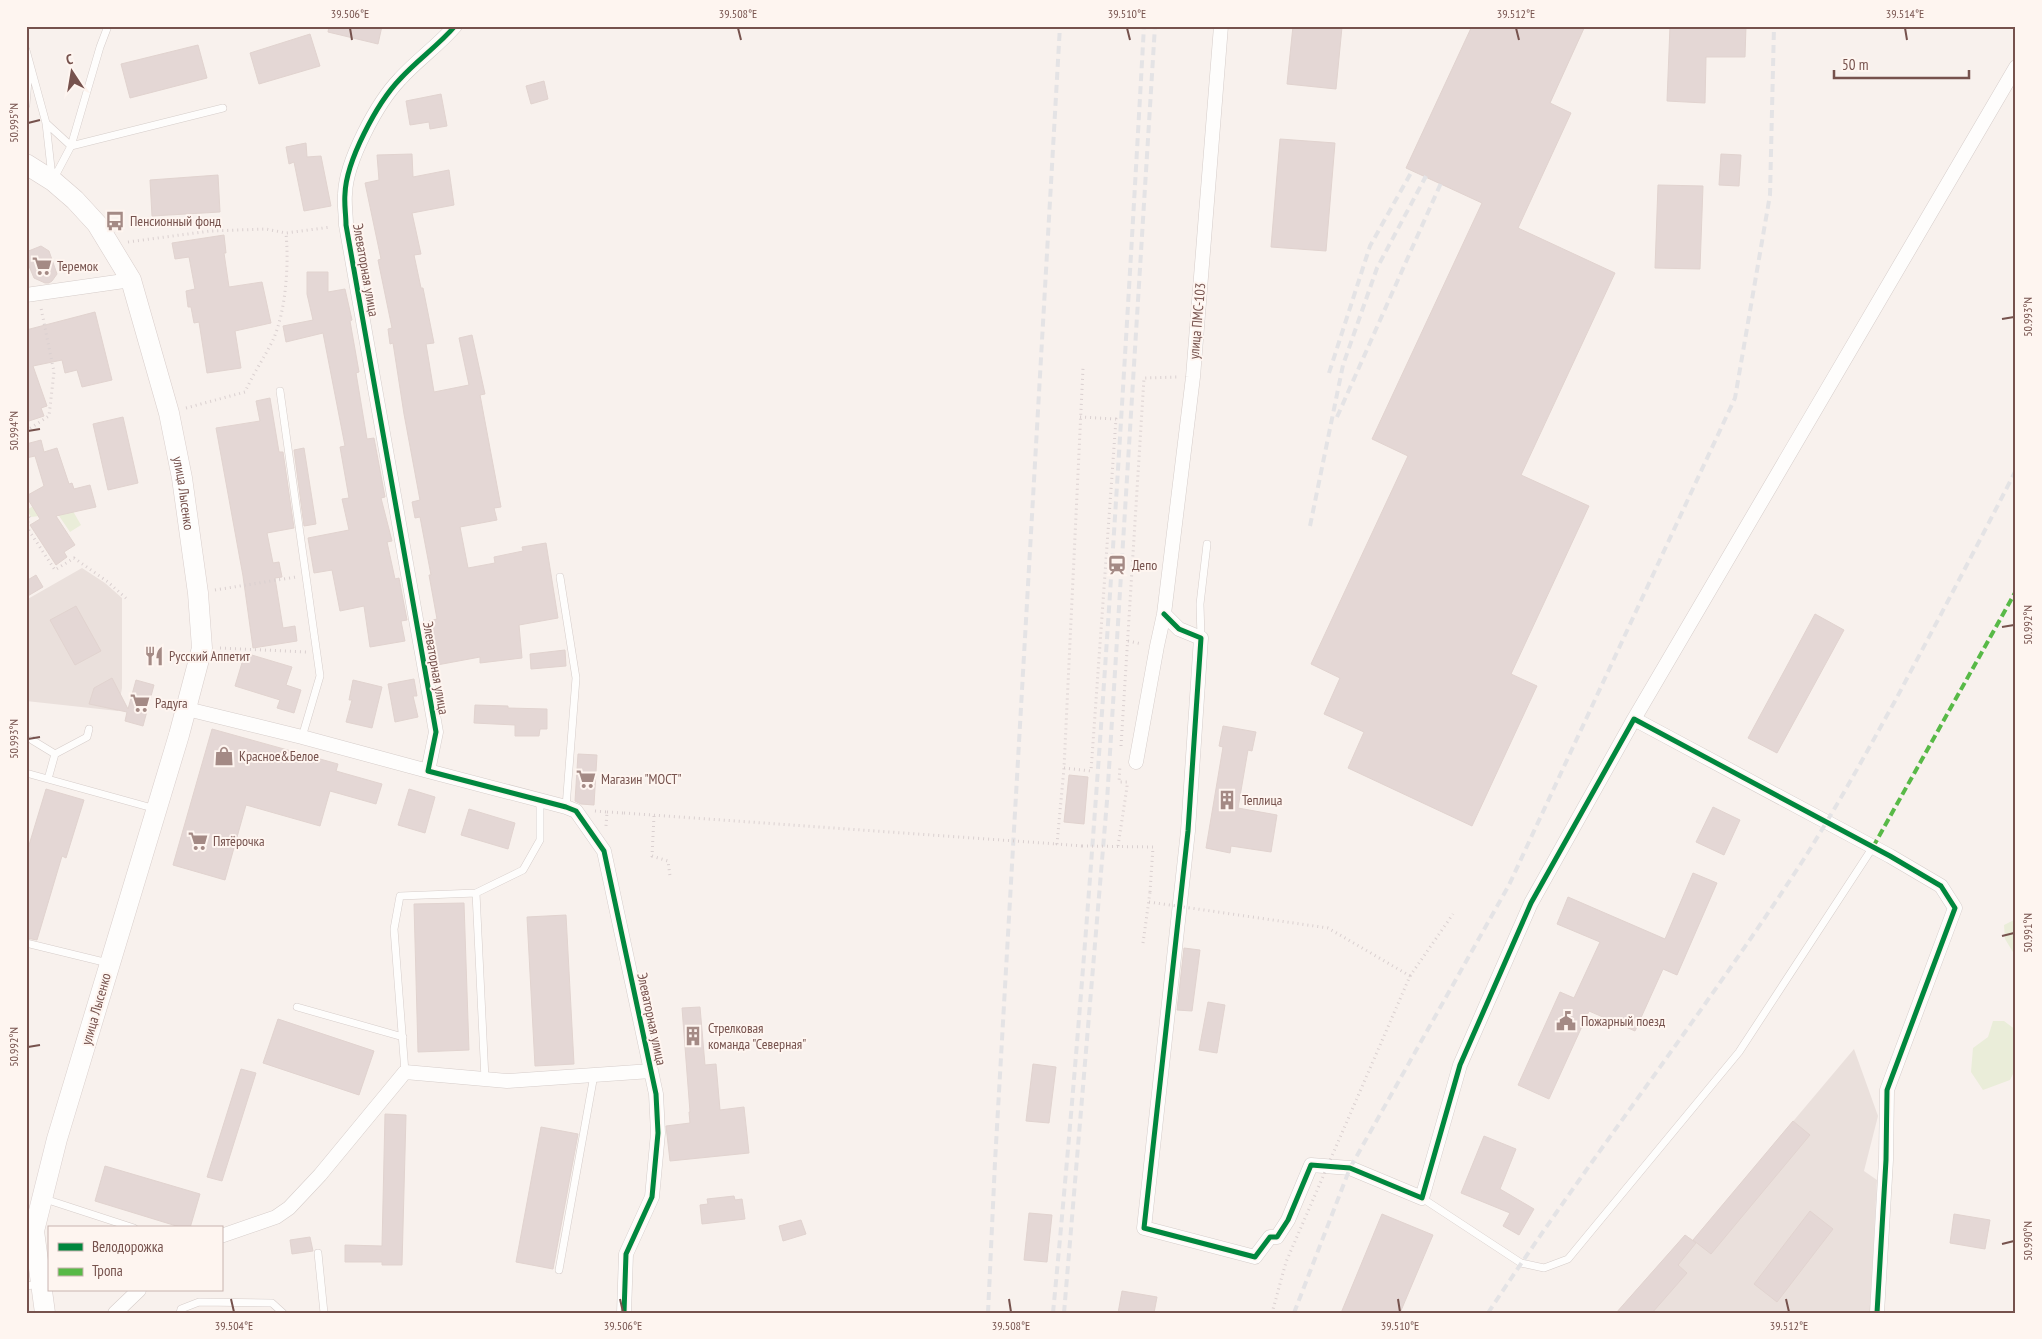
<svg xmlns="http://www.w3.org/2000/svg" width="2042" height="1339" viewBox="0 0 2042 1339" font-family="'PT Sans Narrow',sans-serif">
<rect width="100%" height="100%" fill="#f8f1ed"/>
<!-- industrial -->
<path fill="#eae0dc" d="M82,568L105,583L122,598V688L118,711L26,701V600Z
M1854,1049L1878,1116L1864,1171L1877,1180L1870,1313H1616L1685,1235L1693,1240Z"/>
<!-- green -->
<path fill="#eaedd9" d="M48,496L66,499L81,525L70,532L55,510L39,516L31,517L27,510Z
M2016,919V957L2005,939L2004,925Z
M1993,1021H2004L2016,1030V1068L2010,1080L1983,1090L1971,1072L1973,1048L1988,1037Z"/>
<!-- building -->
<path fill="#e4d7d5" stroke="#e1d3cf" d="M329,26H382L378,44L328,32Z
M1293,26L1342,27L1336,89L1287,84Z
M1472,26H1585L1550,103L1571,113L1518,228L1615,273L1521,475L1589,506L1511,674L1537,686L1472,826L1348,768L1364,732L1324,714L1340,678L1311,664L1408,456L1372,439L1482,203L1406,168Z
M1670,26H1746L1745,57H1706L1705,103L1667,101Z
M310,34L320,66L259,84L250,53Z
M198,45L207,78L130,98L121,64Z
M544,81L548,99L531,104L526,86Z
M441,94L447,126L430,129L429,122L410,125L406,101Z
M1280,139L1335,143L1326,251L1271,247Z
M306,143L307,157L321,156L331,206L304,211L294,162L289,164L286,147Z
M412,154L413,177L449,170L454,205L412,213L421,254L414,255L421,288H423L434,343L426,344L434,392L469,385L459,338L472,335L485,394L480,395L501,507L494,508L497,520L460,527L468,568L495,563L494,557L523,551L522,547L546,543L558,618L519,625L522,658L480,663V657L437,665L429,621L437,619L429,575H431L420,517L415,518L412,502L420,500L404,414L393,343L390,344L388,329L392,328L378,260L381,259L365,183L379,180L377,155Z
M1721,154L1741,155L1739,186L1719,185Z
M218,175L220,212L152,216L150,180Z
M1658,185L1703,186L1700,269L1655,268Z
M224,235L226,253H224L229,287L262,282L271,323L235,331L241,368L207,373L199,322L194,323L191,307H188L186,291L195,289L189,257L175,259L172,243Z
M41,246L49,251L57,274L52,281L49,283H45L34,278L26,259V252Z
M307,272H328V292L345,289L352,320L350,321L359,372L356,373L367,439L374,438L385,497L381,498L392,541L387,542L395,579L399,578L407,620L401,621L405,641L370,647L364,606L340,611L332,570L314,573L308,538L349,530L342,499L349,498L340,447L345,446L323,333L286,342L283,326L313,320L307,294Z
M95,312L112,380L82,387L77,370L65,373L62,360L33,366L47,406L41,408L44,416L26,422V330Z
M270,398L279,452H283L294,528L267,533L273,563L279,562L282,577L275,578L283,628L295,626L297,641L253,648L243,576L216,428L260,421L256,401Z
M123,417L138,483L108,490L93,424Z
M41,440L44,452L57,448L69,484L72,483L74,489L90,485L96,507L56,516L75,545L64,552L67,557L56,565L30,525L40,519L26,496L44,486L35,456L26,458V444Z
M304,448L316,524L304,526L294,450Z
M36,575L43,587L26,597V581Z
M76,606L101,651L75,665L50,620Z
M1815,614L1844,630L1777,753L1748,738Z
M565,650L566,666L531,669L530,654Z
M245,653L292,667L286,685L301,690L294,713L277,708L280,700L235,686Z
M112,678L128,709L136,680L154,685L143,726L125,721L127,712L89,704L94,688Z
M414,679L417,696H413L418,717L395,722L388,684Z
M353,680L382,687L372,728L346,722L352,700H349Z
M475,705L508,706V708L547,709V729H540L539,736H515V725L474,723Z
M1223,726L1256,732L1252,751L1248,750L1238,808L1277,815L1271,852L1231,846L1230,853L1206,848L1223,747L1219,746Z
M212,729L338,764L336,771L382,784L376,804L330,791L320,826L246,805L225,880L173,865Z
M578,754L597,755L594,805L581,804L575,801Z
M1069,775L1088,777L1084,824L1064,822Z
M46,789L84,800L66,858L62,856L37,940L26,938V855Z
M409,789L435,797L425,833L398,825Z
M1713,807L1740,820L1724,855L1696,842Z
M469,809L515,823L508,849L461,835Z
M1693,873L1717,883L1677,975L1663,969L1635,1031L1589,1011L1549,1099L1518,1085L1560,992L1574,998L1600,942L1557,924L1568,897L1665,939Z
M464,903L469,1050L418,1052L414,904Z
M566,915L574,1064L535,1066L527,917Z
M1184,948L1200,950L1192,1011L1177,1010Z
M1208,1002L1225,1005L1217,1053L1199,1050Z
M700,1007L705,1065L716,1064L720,1110L744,1107L749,1153L670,1161L666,1126L690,1123L689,1112H690L682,1008Z
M278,1019L374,1051L359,1095L263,1063Z
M1033,1064L1056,1067L1049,1123L1026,1121Z
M241,1069L256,1073L222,1181L207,1177Z
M385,1114L406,1115L402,1265H382V1262H345V1245L382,1246Z
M1793,1121L1810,1135L1711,1254L1693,1240Z
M541,1127L578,1134L553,1269L516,1262Z
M1484,1136L1516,1149L1500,1189L1534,1209L1519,1235L1503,1226L1510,1213L1461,1193Z
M105,1166L200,1194L190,1228H183L95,1201Z
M734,1196L735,1200L742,1199L745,1219L702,1224L700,1205L708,1204L707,1199Z
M1810,1211L1833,1229L1777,1302L1754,1284Z
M1029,1213L1052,1215L1047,1262L1024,1260Z
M1382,1214L1433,1235L1400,1313H1341Z
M1954,1214L1990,1220L1985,1249L1950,1243Z
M801,1220L806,1234L783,1241L779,1226Z
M1685,1235L1696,1243L1678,1265L1687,1273L1652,1313H1616Z
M310,1237L313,1251L292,1254L290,1240Z
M1122,1291L1157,1297L1154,1313H1118Z"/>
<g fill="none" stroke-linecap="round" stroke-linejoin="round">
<defs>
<path id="lane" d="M26,50L46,123L52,177
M26,105L29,67
M46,123L71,146L223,108
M53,180L71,146L100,47L108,26
M280,391L320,676L302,737
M560,577L576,678L566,807
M1201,638L1200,604L1207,544
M32,740L55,754L48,779
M55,754L87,737L89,729
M26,773L156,809
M26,943L108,963
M297,1007L403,1037
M405,1072L394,929L400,896L476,893
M485,1079L476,893L523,870L540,840V800
M1422,1198L1521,1263L1544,1268L1568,1259L1739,1052L1873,847
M45,1199L134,1228
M318,1253L324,1313
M559,1270L594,1075
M26,1286L40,1284
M180,1313L181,1309L199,1302L272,1303L283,1313"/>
<path id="street" d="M455,26C439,45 417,60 400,79C377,103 346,161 345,194C344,204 346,215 346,225L436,732L428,771L566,807L576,811L604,851L656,1094L658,1133L652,1197L626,1254L624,1313
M26,295L131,280
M1164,614L1179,629L1201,638L1188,831L1144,1228L1255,1257L1270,1237H1277L1288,1220L1311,1165L1350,1168L1422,1198L1460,1065L1531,903L1634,719L1890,856L1941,886L1955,908L1887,1090L1886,1160L1877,1313
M187,709L302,737L428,771
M1634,719L2016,67
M1136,762L1157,646L1164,614L1193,377L1221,26
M221,1236L276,1217L289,1208L320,1175L405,1072L507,1081L651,1071
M115,1313L139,1290"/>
<g id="secondary">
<path id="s1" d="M26,164L53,181L75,200L97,224L131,280L169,413L182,478L198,593L202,648L179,735L57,1139L34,1231L45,1313"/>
</g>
</defs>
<!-- lane casing -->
<use href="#lane" stroke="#d6cdca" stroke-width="8"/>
<!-- street casing -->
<use href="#street" stroke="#d6cdca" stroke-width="15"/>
<!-- secondary casing -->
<use href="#secondary" stroke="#d9cecb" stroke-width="21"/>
<!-- path -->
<path stroke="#dad0d0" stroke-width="3" stroke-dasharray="1 4" stroke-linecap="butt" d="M128,242L210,231L266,229L286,233L331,227
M186,408L245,392C253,374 264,358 273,340C286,311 289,264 286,233
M26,431L49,416L54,372L41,308
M26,513L30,518L26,525
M26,526L55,570L74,558L108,582L128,600
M215,590L296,577
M1128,641L1142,644
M220,648L306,652
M1121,746L1144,378L1179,377
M1064,768L1091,771L1116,419L1080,417
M595,811L607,812L606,826
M607,812L624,813
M654,816L652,856L668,861L670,876
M1082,846L1057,844L1064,768L1083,368
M1118,846L1127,787V782H1119L1120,765
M1143,943L1150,892
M1410,976L1453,914"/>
<!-- lane -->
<use href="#lane" stroke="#fefdfc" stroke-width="7"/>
<!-- street -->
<use href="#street" stroke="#fefdfc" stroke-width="14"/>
<!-- secondary -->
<use href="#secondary" stroke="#fefdfc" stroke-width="20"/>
<!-- rail -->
<path stroke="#e4e3e5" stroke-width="4" stroke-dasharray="8 5" stroke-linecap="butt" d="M1329,373L1370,246L1412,171
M1337,417L1441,183
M1310,526L1343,365L1377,268L1426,176
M988,1313L995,1162L1060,26
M1053,1313C1094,885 1120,456 1144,26
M1064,1313L1107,801L1155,26
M1294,1313L1350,1168L1509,885L1735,398L1770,195L1774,26
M1488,1313C1588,1161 1700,1018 1800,865C1834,812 1864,757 1895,701C1936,624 1976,548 2016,470"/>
<!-- path-bridge -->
<path stroke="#dad0d0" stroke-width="3" stroke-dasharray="1 4" stroke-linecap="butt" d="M624,813L1057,844
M1082,846L1153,847L1150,892
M1149,902L1328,928L1410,976L1286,1262L1272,1313"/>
<!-- quiet -->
<path stroke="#58b947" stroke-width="4" stroke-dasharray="8 4" stroke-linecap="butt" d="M1873,847L2016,591"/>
<defs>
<path id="cycleway" d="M455,26C439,45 417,60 400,79C377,103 346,161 345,194C344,204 346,215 346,225L436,732L428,771L566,807L576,811L604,851L656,1094L658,1133L652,1197L626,1254L624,1313
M1164,614L1179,629L1201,638L1188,831L1144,1228L1255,1257L1270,1237H1277L1288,1220L1311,1165L1350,1168L1422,1198L1460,1065L1531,903L1634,719L1890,856L1941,886L1955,908L1887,1090L1886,1160L1877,1313"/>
</defs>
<!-- cycleway casing -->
<use href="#cycleway" stroke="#fef5f0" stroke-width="8"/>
<!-- cycleway -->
<use href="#cycleway" stroke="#00873e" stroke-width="5"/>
</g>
<!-- ticks -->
<path fill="none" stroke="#76524d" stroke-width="2" d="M350,28L352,40M738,28L741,40M1127,28L1130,40M1516,28L1519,40M1905,28L1907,40M28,123L40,120M2002,319L2014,317M28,431L40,429M2002,627L2014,625M28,739L40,737M2002,936L2014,933M28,1047L40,1045M2002,1244L2014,1241M231,1299L234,1312M620,1299L623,1312M1009,1299L1011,1312M1398,1299L1400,1312M1786,1299L1789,1312"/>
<!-- icons -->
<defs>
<symbol id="bus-bare" viewBox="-9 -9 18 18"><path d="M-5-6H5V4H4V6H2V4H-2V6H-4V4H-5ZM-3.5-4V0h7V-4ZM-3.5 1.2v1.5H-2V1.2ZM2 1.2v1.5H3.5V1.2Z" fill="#a48a85" stroke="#fef5f0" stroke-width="2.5" paint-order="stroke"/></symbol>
<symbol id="supermarket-bare" viewBox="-9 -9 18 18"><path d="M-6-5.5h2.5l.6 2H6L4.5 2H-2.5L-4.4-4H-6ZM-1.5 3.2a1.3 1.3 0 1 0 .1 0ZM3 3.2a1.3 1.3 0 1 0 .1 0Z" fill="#a48a85" stroke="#fef5f0" stroke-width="2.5" paint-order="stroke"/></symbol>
<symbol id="station-bare" viewBox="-9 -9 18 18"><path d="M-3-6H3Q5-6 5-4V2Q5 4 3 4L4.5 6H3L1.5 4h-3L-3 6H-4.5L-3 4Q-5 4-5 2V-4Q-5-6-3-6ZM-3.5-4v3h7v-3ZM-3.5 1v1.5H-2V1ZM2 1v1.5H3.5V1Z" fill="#a48a85" stroke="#fef5f0" stroke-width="2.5" paint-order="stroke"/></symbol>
<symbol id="restaurant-bare" viewBox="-9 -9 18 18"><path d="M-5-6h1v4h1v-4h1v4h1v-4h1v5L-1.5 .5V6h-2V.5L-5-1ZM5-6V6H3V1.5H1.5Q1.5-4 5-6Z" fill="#a48a85" stroke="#fef5f0" stroke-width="2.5" paint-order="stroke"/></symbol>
<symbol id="shop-bare" viewBox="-9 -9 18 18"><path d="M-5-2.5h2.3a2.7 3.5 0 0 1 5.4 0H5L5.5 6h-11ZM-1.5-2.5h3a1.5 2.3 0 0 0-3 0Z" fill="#a48a85" stroke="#fef5f0" stroke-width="2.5" paint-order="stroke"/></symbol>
<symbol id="building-bare" viewBox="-9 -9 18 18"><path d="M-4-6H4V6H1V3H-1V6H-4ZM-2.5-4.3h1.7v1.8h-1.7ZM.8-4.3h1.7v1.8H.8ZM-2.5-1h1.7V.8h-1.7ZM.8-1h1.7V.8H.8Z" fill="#a48a85" stroke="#fef5f0" stroke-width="2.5" paint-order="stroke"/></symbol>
<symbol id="civic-bare" viewBox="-9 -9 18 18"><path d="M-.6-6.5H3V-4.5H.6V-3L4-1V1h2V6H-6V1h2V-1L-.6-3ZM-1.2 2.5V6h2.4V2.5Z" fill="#a48a85" stroke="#fef5f0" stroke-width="2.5" paint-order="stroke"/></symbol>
</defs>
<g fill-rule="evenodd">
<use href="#bus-bare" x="101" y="207" width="28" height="28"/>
<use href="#supermarket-bare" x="28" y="252" width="28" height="28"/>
<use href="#station-bare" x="1103" y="551" width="28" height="28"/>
<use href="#restaurant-bare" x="140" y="642" width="28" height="28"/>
<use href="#supermarket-bare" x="126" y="689" width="28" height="28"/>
<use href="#shop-bare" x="210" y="742" width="28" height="28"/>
<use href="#supermarket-bare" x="572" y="765" width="28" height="28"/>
<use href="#building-bare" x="1213" y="786" width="28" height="28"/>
<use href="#supermarket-bare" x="184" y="827" width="28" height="28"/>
<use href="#civic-bare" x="1552" y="1007" width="28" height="28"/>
<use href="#building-bare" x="679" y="1022" width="28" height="28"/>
</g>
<g text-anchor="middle" stroke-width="4" stroke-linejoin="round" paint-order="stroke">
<!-- poi labels -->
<g font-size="14" fill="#76524d" stroke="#fef5f0" text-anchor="start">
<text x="130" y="226">Пенсионный фонд</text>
<text x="57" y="271">Теремок</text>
<text x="1132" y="570">Депо</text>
<text x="169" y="661">Русский Аппетит</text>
<text x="155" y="708">Радуга</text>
<text x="239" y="761">Красное&amp;Белое</text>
<text x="601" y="784">Магазин "МОСТ"</text>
<text x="1242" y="805">Теплица</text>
<text x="213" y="846">Пятёрочка</text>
<text x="1581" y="1026">Пожарный поезд</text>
<text x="708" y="1033">Стрелковая<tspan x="708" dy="16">команда "Северная"</tspan></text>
</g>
<!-- street labels -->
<g font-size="14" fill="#76524d" stroke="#fef5f0">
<text transform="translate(366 270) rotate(80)" y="5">Элеваторная улица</text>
<text transform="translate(1197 321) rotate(-85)" y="5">улица ПМС-103</text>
<text dy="5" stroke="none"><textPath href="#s1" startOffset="379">улица Лысенко</textPath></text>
<text transform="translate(436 668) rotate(80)" y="5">Элеваторная улица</text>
<text transform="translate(96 1009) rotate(-74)" y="5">улица Лысенко</text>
<text transform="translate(652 1019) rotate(78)" y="5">Элеваторная улица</text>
</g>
</g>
<!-- border -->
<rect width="2042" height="1339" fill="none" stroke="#fef5f0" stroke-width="55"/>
<!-- legend -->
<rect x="48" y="1226" width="175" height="65" fill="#fef5f0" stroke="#c8b4af"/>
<rect x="58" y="1243" width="25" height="8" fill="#00873e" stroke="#c8b4af"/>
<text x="92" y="1252" font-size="15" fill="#76524d">Велодорожка</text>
<rect x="58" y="1268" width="25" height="8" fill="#58b947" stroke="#c8b4af"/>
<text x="92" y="1276" font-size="15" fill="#76524d">Тропа</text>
<!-- north arrow -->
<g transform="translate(72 72) rotate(348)" stroke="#fef5f0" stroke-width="4" paint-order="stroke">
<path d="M0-4L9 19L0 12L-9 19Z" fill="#76524d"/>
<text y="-8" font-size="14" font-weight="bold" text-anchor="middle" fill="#76524d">С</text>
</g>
<!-- scale -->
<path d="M1834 70v8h135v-8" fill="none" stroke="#76524d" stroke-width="2.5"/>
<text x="1842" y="70" font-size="15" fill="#76524d" stroke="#fef5f0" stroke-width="4" paint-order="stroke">50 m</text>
<rect x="28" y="28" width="1986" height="1284" fill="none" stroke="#76524d" stroke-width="2"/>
<g font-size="12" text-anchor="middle" fill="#76524d">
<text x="350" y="18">39.506°E</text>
<text x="738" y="18">39.508°E</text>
<text x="1127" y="18">39.510°E</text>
<text x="1516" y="18">39.512°E</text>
<text x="1905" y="18">39.514°E</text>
<text transform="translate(14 123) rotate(-90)" y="4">50.995°N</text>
<text transform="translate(2028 317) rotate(-90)" y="4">50.993°N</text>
<text transform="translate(14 431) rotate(-90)" y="4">50.994°N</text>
<text transform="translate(2028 625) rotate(-90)" y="4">50.992°N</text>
<text transform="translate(14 739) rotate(-90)" y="4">50.993°N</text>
<text transform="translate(2028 933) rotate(-90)" y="4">50.991°N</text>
<text transform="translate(14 1047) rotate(-90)" y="4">50.992°N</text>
<text transform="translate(2028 1241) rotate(-90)" y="4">50.990°N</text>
<text x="234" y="1330">39.504°E</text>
<text x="623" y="1330">39.506°E</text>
<text x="1011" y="1330">39.508°E</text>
<text x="1400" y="1330">39.510°E</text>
<text x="1789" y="1330">39.512°E</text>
</g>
</svg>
